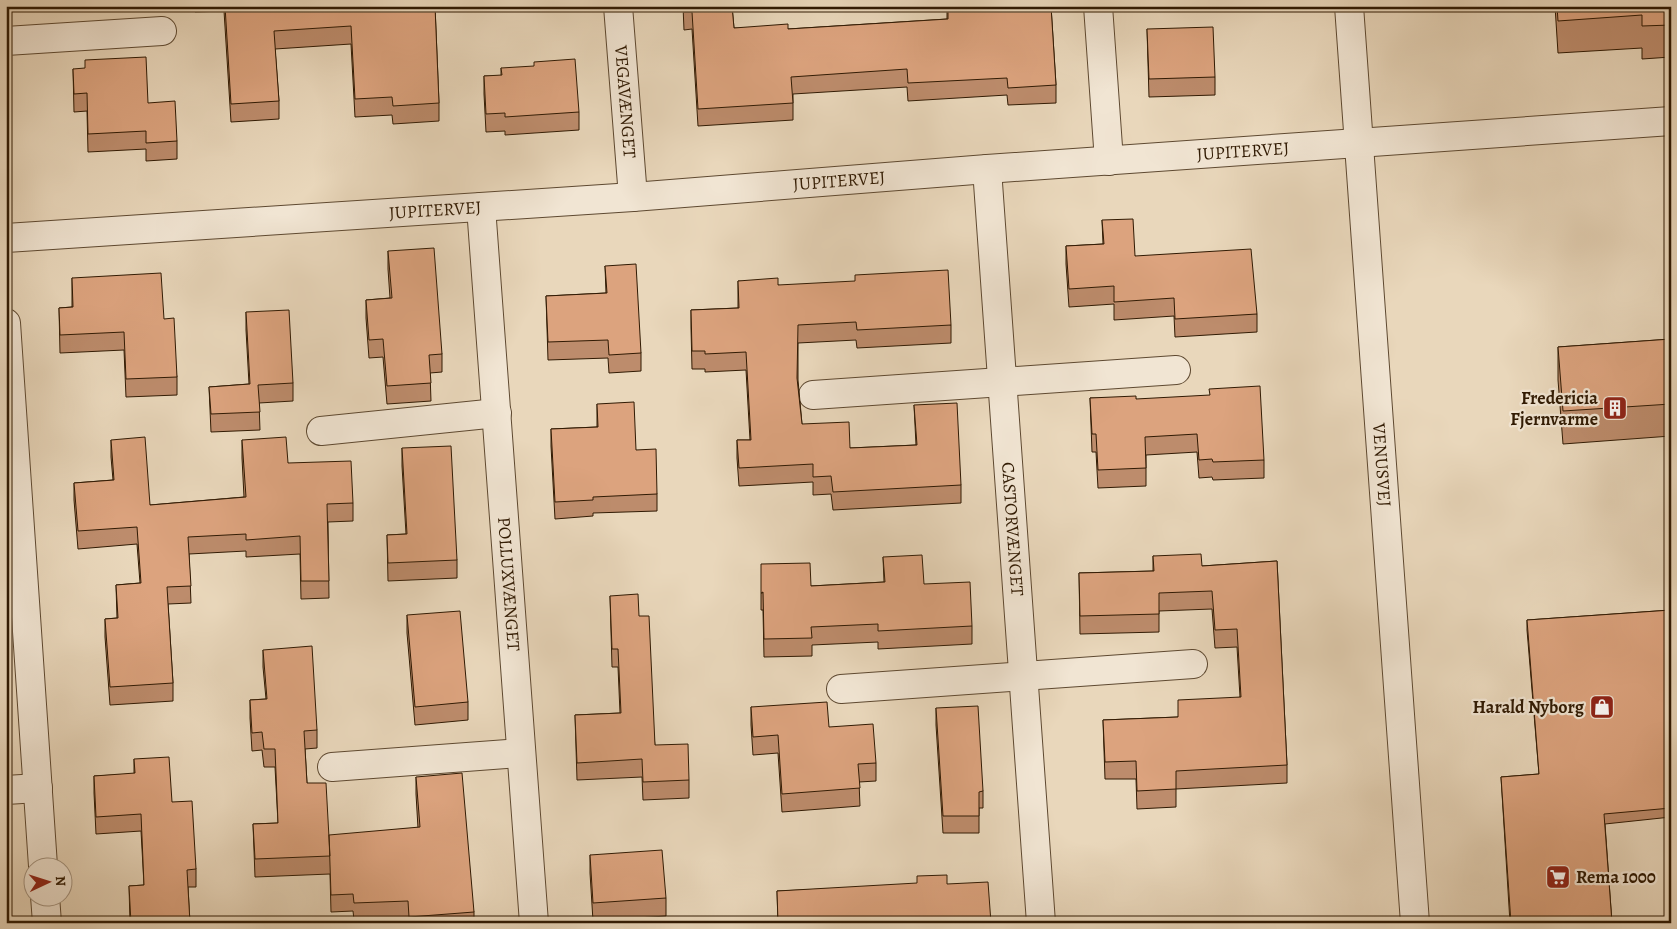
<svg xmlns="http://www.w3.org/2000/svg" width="1677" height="929" viewBox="0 0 1677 929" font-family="Alegreya,serif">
<rect width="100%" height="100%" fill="#e9d7bb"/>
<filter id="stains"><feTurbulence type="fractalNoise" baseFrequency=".004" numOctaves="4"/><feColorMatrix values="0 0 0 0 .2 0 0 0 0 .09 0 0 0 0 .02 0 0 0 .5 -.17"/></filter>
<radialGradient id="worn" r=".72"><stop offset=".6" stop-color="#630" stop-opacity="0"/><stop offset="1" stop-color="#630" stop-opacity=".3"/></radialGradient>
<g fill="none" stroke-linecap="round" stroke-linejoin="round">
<defs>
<g id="minor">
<path id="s1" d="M618,6L633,197"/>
<path d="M1098,6L1109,161"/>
<path d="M6,41L162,31"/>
<path id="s2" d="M987,169L1041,923"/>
<path id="s3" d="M481,207L534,923"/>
<path id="s4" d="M6,238L633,197L987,169L1671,121"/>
<path d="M6,323L43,866"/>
<path d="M813,395L1176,370"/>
<path d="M321,431L497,413"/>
<path d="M841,689L1193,664"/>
<path d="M332,767L521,753"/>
<path d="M6,790L38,788"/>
<path d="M45,896L47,923"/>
</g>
<g id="tertiary">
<path id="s5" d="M1349,6L1415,923"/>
</g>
</defs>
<!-- minor casing -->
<use href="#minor" stroke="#5e4931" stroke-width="30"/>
<!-- tertiary casing -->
<use href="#tertiary" stroke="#5e4931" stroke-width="30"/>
<!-- minor -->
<use href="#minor" stroke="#f1e5d3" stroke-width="28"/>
<!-- tertiary -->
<use href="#tertiary" stroke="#f1e5d3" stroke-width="28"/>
</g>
<!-- wall -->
<path fill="#bd8c6c" stroke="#301a03" d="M194,6H435L439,103V121L393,124L392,115L355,117L351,44L275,49L279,101V119L231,122L224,11L195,12Z
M683,6H732L734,28L788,29L947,19V6H1051L1056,85V103L1008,105L1007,95L908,101L907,87L793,94V120L698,126L692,29L684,30Z
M1555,6H1671V57L1642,59V48L1558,53Z
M1147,29L1215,77V95L1149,97Z
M501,68L579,112V130L505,135V131L486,132L484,94V76H501Z
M73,69L148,103L177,141V159L146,161V149L88,152L87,111L74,112Z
M1102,220L1135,256L1257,314V332L1175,337L1174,316L1114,320V304L1069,307L1066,264V246L1103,244Z
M388,251L442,354V372L430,373L431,401L387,404L383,357L369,358L366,318V300L390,298L388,269Z
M605,266L641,353V371L609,373L608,358L548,360L546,296L606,293Z
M72,278L164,319L177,377V395L126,397L124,350L60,353L59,308L72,307Z
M738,281L778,285L951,325V343L857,348L856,340L798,343V380L802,424L850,448L916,445L914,405L961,485V503L833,510L831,494L813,495V482L739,486L737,458V440H750L746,370L705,372V369H692L691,328V310L738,308Z
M246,312L293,383V401L259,403L260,430L211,432L209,387L249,384L246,330Z
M1671,339V436L1563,444L1558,380V347Z
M1090,398L1136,399L1264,460V478L1213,480L1212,477L1199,478L1197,452L1146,455V486L1098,488L1096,452H1092Z
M597,404L636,450L657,494V511L593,513V516L555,519L551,446V429L597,427Z
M111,440L150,505L244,497L242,458V440L288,463L353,503V521L328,522L329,598L301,599L300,554L246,557V551L189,554L191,603L168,604L173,683V701L110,705L105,637V619L117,618L116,585L140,583L137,544L78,549L74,500V483L113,480L111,457Z
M402,448L457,560V578L388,581L387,535L406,534L402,466Z
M1153,556L1202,566L1277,561L1287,765V783L1176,789V807L1137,809L1136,779H1105L1103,720L1178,717L1240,697L1237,647L1215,648L1212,609L1159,611V632L1080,634L1079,573L1153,571Z
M883,557L924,584L972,626V644L878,649V642L812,645V656L764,657L763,610H761V593L811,586L884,582Z
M610,596L639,616L655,745L689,780V798L643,800L642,777L577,780L575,715L620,713L618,667H612Z
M1671,610V817L1605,824L1612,923H1510L1501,777L1539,774L1527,630V620Z
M407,615L468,702V720L415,725L407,633Z
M263,650L317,730V748L305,749L307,783L329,837L418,828L416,794V777L474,912V923H408V918L354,920L353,911L331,912L330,874L255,877L253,824L278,823L275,767H264L262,750L252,751L250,718V700L266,699L263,667Z
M751,707L829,727L876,763V781L859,782L860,806L782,812L778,753L753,755L751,725Z
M936,708L983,791V808H979V833H943L936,725Z
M134,759L172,802L196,869V887H188L190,923H130L129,886L144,885L141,831L96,834L94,793V776L134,774Z
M590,855L666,898V916L593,921L590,873Z
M947,884L991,923H778L777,891Z"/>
<!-- building -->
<path fill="#dca37e" stroke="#301a03" d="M225,6H435L439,103L393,106L392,97L355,99L351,26L274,31L279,101L231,104Z
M684,6H732L734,28L788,24V29L948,19V6H1051L1056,85L1008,88L1007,78L908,83L907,69L791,77L793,103L698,109L692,12H684Z
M1557,6H1671V25L1642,26V15L1558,21Z
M1213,27L1215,77L1149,79L1147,29Z
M146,57L148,103L175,101L177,141L146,143V131L88,134L87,93L74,94L73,69L85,68V60Z
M575,59L579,112L505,117V113L486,114L484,76L502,75L501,68L534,66V62Z
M1133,219L1135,256L1251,249L1257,314L1175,319L1174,298L1114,302V286L1069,289L1066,246L1104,244L1102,220Z
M434,248L442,354L429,355L431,383L387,386L383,339L369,340L366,300L392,298L388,251Z
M636,264L641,353L609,355L608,340L548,342L546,296L607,293L605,266Z
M948,270L951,325L857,330L856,322L798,325L797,378L802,424L849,422L850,448L917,445L914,405L957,403L961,485L833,492L831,476L813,477V464L739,468L737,440H751L746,352L705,354V351H692L691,310L739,308L738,281L778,278V285L855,281V275Z
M161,273L164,319L174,318L177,377L126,379L124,332L60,335L59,308L73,307L72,278Z
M289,310L293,383L258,385L260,412L211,414L209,387L250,384L246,312Z
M1671,339V404L1563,411L1558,347Z
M1260,386L1264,460L1213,462L1212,459L1199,460L1197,434L1145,437L1146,468L1098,470L1096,434H1092L1090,398L1136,396V399L1210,395L1209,389Z
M634,402L636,450L656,449L657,494L593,497V500L555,502L551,429L598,427L597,404Z
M145,437L150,505L246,497L242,440L286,437L288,463L351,461L353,503L327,504L329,581H301L300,536L246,540V534L188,537L191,586L167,587L173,683L110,687L105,619L118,618L116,585L141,583L137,527L78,531L74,483L114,480L111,440Z
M451,446L457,560L388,563L387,535L407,534L402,448Z
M1201,554L1202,566L1277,561L1287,765L1176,771V789L1137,791L1136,761L1105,762L1103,720L1178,717V700L1241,697L1237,629L1215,630L1212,591L1159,593V614L1080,616L1079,573L1154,571L1153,556Z
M922,555L924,584L970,582L972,626L878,631V624L811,627L812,638L764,639L763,592L761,593V564L810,563L811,586L885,582L883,557Z
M638,594L639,616H649L655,745L688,744L689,780L643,782L642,759L577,763L575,715L621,713L618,649H612L610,596Z
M1671,610V808L1604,814L1612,923H1511L1501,777L1539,774L1527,620Z
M460,611L468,702L415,707L407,615Z
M312,646L317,730L304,731L307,783H326L330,856L255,859L253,824L278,823L275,749H264L262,732L252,733L250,700L267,699L263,650Z
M827,702L829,727L873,724L876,763L858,764L860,788L782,794L778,735L753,737L751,707Z
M978,706L983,791L979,792V816H943L936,708Z
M169,757L172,802L192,801L196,869L187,870L190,923H131L129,886L144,885L141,814L96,817L94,776L135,773L134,759Z
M462,773L474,912L409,917L408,901L354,903L353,894L331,895L329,835L420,827L416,777Z
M662,850L666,898L593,903L590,855Z
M947,875V884L988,882L991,923H912V920L887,923H778L777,891L917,883V876Z"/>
<!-- icons -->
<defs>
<symbol id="building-square" viewBox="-11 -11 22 22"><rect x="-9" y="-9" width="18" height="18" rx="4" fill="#8f2418" stroke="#f1e5d3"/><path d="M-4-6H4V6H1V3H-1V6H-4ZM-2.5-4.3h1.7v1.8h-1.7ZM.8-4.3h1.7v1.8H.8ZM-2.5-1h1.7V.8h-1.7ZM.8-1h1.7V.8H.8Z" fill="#fff"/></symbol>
<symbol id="shop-square" viewBox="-11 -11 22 22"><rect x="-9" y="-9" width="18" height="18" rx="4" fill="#8f2418" stroke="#f1e5d3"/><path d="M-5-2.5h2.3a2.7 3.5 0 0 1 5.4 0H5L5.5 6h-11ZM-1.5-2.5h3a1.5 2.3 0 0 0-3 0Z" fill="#fff"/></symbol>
<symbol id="supermarket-square" viewBox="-11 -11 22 22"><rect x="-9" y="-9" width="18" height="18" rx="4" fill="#8f2418" stroke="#f1e5d3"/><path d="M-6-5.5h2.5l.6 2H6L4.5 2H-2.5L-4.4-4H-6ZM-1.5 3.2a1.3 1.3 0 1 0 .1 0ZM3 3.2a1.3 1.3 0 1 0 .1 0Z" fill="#fff"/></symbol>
</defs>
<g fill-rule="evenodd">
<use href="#building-square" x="1601" y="394" width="28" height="28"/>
<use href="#shop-square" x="1588" y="693" width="28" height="28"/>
<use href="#supermarket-square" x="1544" y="863" width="28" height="28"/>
</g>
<g text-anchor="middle" stroke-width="4.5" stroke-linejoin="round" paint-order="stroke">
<!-- street labels -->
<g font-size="18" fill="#301a03" stroke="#f1e5d3">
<text dy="6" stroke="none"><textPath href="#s1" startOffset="96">VEGAVÆNGET</textPath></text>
<text dy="6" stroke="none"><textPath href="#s4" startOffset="1240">JUPITERVEJ</textPath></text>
<text dy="6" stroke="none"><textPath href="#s4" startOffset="835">JUPITERVEJ</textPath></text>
<text dy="6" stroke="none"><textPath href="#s4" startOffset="430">JUPITERVEJ</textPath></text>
<text dy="6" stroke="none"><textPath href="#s5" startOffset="460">VENUSVEJ</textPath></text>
<text dy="6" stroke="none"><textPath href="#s2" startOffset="361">CASTORVÆNGET</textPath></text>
<text dy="6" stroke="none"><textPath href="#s3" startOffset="378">POLLUXVÆNGET</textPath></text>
</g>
<!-- poi labels -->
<g font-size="18" font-weight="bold" fill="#301a03" stroke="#f1e5d3" text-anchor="end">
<text x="1598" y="404">Fredericia<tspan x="1598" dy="21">Fjernvarme</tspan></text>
<text x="1584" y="713">Harald Nyborg</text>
<text x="1576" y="883" text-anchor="start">Rema 1000</text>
</g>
</g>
<!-- margin -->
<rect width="1677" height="929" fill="none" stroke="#e9d7bb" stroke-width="25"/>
<rect x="8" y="8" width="1662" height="914" fill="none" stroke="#301a03" stroke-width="2.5"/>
<rect x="12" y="12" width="1652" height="904" fill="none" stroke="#301a03"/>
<!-- north arrow -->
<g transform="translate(48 882) rotate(86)"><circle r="24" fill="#f1e5d3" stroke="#a49480"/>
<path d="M0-4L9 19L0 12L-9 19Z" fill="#8f2418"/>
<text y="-8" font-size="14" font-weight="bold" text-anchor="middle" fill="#301a03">N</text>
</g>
<rect width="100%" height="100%" filter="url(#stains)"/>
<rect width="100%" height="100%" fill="url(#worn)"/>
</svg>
